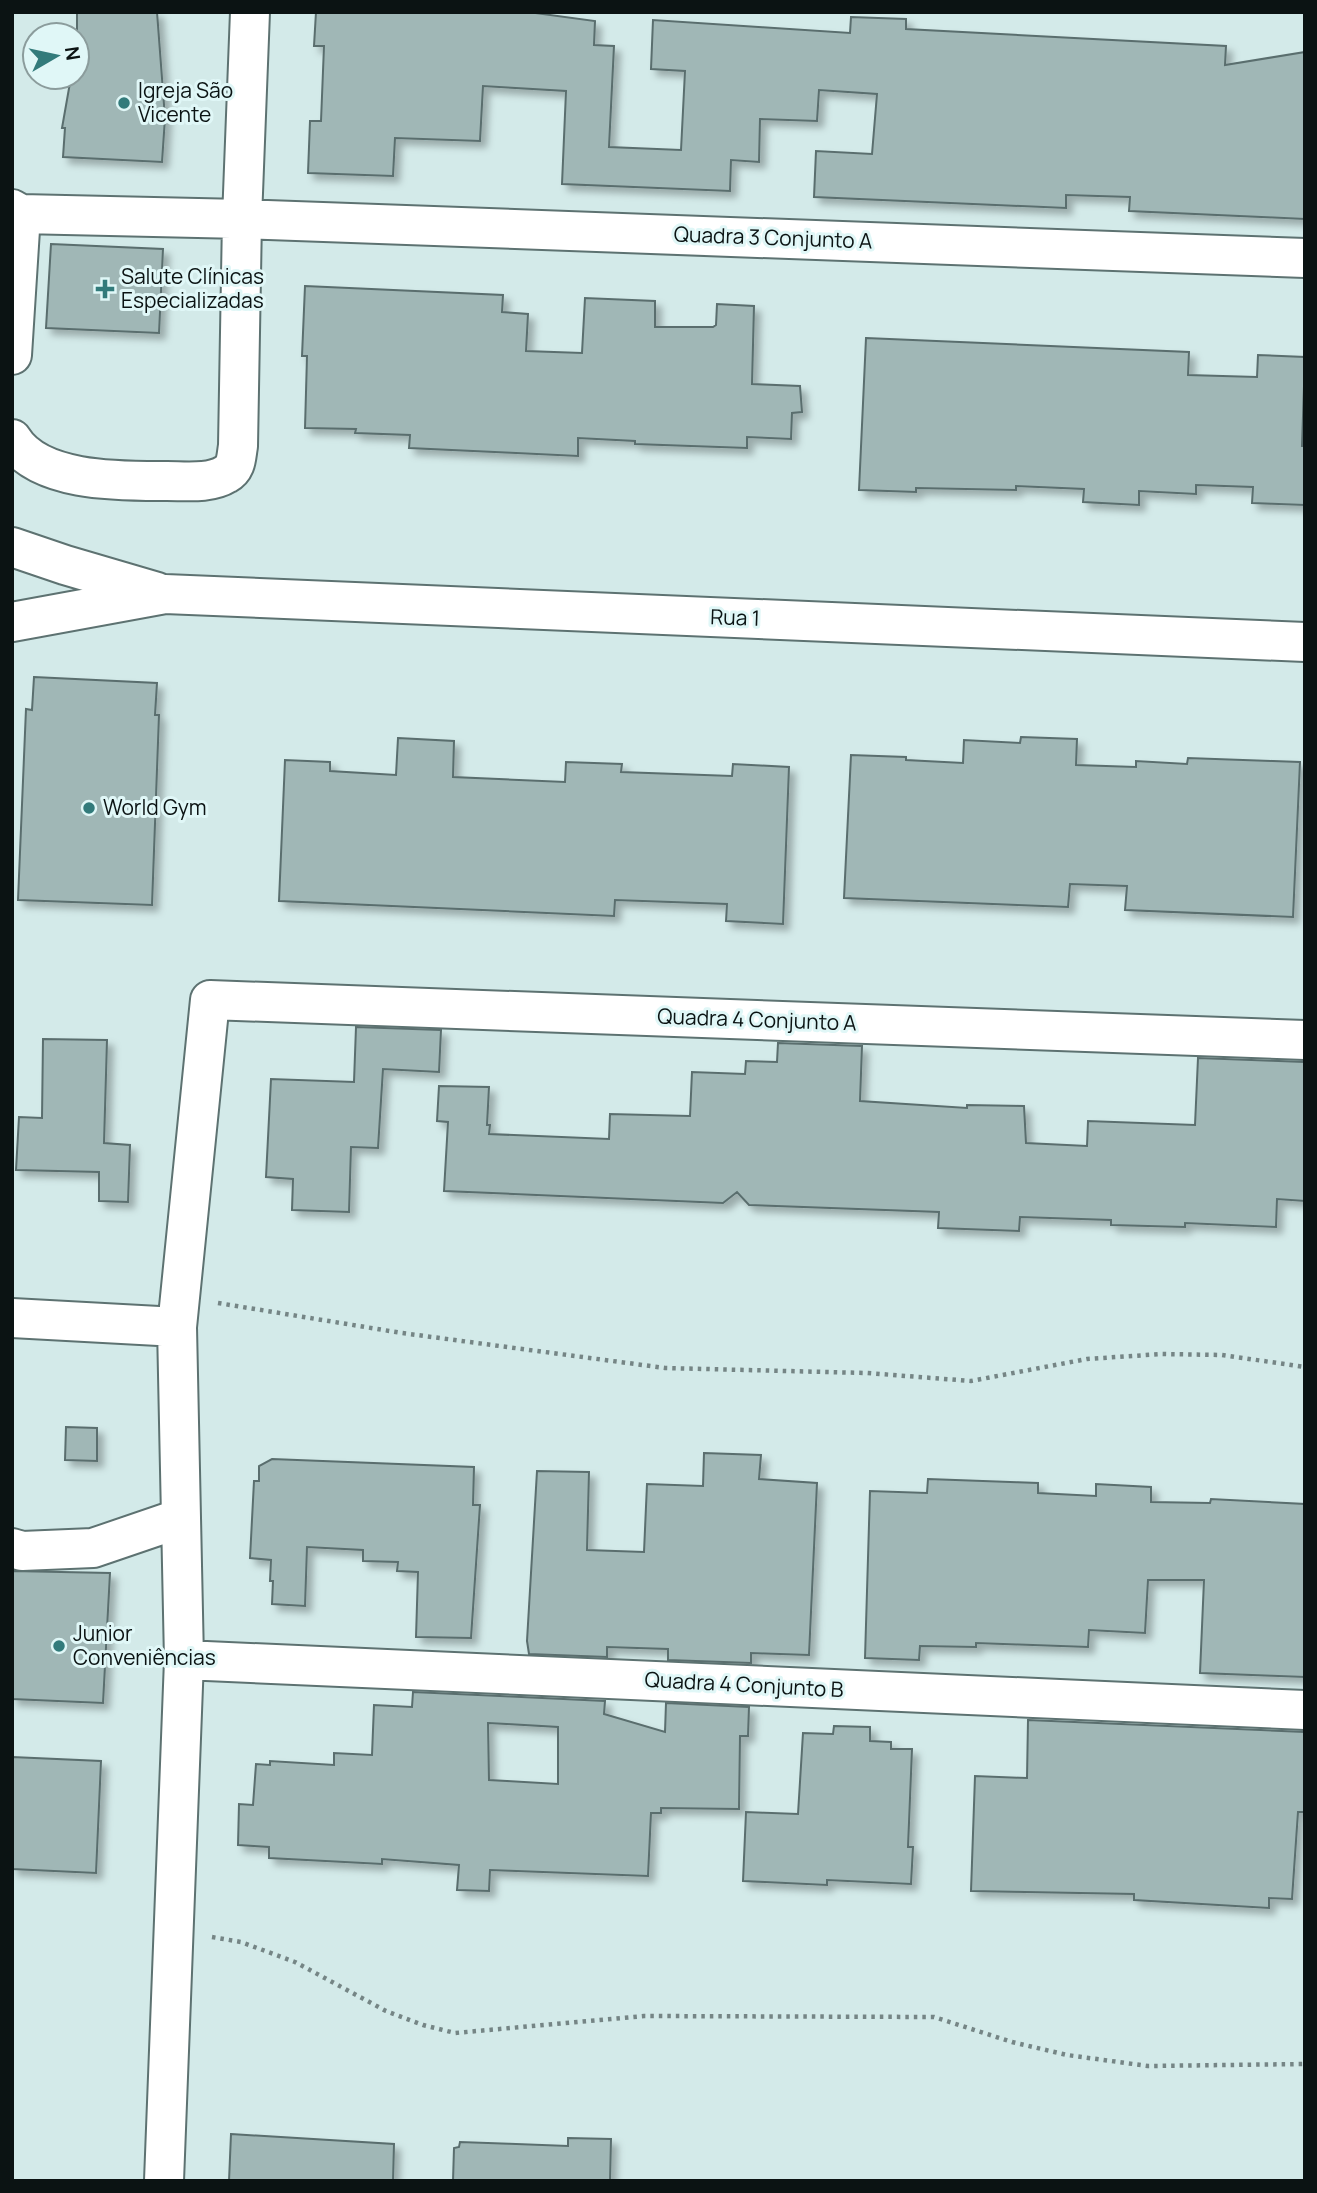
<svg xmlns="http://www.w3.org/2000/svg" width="1317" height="2193" viewBox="0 0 1317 2193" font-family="Manrope,sans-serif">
<defs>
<filter id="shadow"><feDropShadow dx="6" dy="6" stdDeviation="3.5" flood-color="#0004"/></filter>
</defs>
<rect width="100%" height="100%" fill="#d3eae9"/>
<!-- building -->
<path fill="#a0b7b6" stroke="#5a6e6e" stroke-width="2" fill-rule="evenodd" filter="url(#shadow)" d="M77,12H157L165,118L162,162L63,157L65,128H62L71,77H77Z
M316,12H528L595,21L594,45L614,46L609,147L681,150L685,71L651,69L653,20L850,33L851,17L906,19V29L1226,46L1225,65L1305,52V219L1129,211L1130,197L1066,195V208L814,197L816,151L872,154L877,94L819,90L817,121L760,119L759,162L731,160L730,191L562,184L566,91L483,86L480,141L395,138L393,176L308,173L310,121H321L324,46H314Z
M51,244L163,249L159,333L46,328Z
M305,286L503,295L502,312L528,314L526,351L582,353L585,298L655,301V327H713L716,325L717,304L754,306L752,384L800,386L802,412L792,413L791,439L747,437V448L635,444V441L578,438V456L409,448L410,435L355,433L356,429L305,428L307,356H302Z
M866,338L1189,352L1188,375L1257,377L1258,355L1305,357L1302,446H1305V505L1252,503L1253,487L1196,485V494L1139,491V505L1083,502L1084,489L1016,486V490L916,488V492L859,490Z
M34,677L157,683L155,715H159L152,905L18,900L26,709L32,710Z
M1021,737L1077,739L1076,765L1136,767V761L1187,764L1188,758L1300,762L1293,917L1125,910L1127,886L1070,884L1068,907L844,898L851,755L906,757V760L963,763L964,740L1020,743Z
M398,738L454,741L453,777L565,782L566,762L622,764L621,772L732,776L733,764L789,767L783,924L726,921L727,904L615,900L614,916L279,901L285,760L330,762V771L396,775Z
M356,1027L441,1030L439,1072L383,1069L378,1148L351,1147L349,1212L292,1210L293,1179L266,1177L271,1079L354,1082Z
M43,1039L107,1040L104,1143L130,1145L128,1202L99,1201V1172L16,1170L19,1117L42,1118Z
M778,1043L862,1046L860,1101L967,1108V1105L1024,1106L1026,1143L1087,1146L1088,1121L1195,1125L1198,1058L1305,1062V1201L1277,1199L1276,1227L1185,1223V1227L1111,1225V1220L1020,1217L1019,1231L938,1228L939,1212L749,1205L737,1192L723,1203L444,1191L448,1122L437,1121L439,1086L489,1087L487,1125H490L489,1134L609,1139L610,1114L690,1116L692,1072L745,1074L746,1061L777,1062Z
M66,1427L97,1428V1461L65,1460Z
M704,1453L761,1455L759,1479L817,1483L809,1655L751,1653V1663L668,1660V1649L607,1647V1657L529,1654L527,1641L537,1471L589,1472L587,1550L644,1552L647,1484L703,1486Z
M272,1459L474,1467L473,1505H480L471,1638L416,1637L418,1572L397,1571L398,1562L363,1561V1550L307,1547L305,1606L272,1604L273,1581H270L271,1560L250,1558L254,1481H259V1466Z
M928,1479L1038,1483V1493L1096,1496V1484L1151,1487V1502L1210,1503L1211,1499L1305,1504V1677L1200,1673L1204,1580H1148L1145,1633L1089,1630L1088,1647L976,1643V1647L920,1646L919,1660L865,1658L870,1491L927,1493Z
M12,1571L110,1573L103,1703L12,1699Z
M413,1692L605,1701L604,1714L665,1732L666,1703L749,1707L748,1736H740L739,1809L661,1808V1813H651L648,1876L490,1870L489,1891L457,1890L459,1865L382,1859V1864L269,1858V1847L238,1845L239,1804L253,1805L256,1764L270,1765V1761L334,1765V1753L372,1755L374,1705L412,1707ZM488,1723L558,1727V1784L489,1780Z
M1028,1720L1305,1732V1812H1298L1292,1899L1269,1898V1908L1134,1900V1894L971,1891L975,1776L1027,1778Z
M834,1726L870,1727V1741L891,1742V1749H912L908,1847H913L911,1884L827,1880V1885L743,1881L746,1812L798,1814L803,1733L833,1734Z
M12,1757L101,1761L96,1873L12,1869Z
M231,2134L394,2144L393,2181H229Z
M568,2138L611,2139L610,2181H453L454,2148L459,2147L460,2142L568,2146Z"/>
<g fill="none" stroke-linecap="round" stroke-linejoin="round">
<defs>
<path id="minor" d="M12,209L21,214L242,219L1305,258
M12,355L21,214
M12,439C39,483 122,481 167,481C186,481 210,484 226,474C237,468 236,457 238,446L242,219L250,12
M12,547L65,565L157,592
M12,622L165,594L1305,642
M12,1318L177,1327
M12,1548L22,1551L93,1548L181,1518
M184,1660L1305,1710
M164,2181L184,1660L177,1327L210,1000L1305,1040"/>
</defs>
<!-- minor casing -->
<use href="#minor" stroke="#5d7271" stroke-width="42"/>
<!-- path -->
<path stroke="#758585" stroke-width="4.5" stroke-dasharray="3.5 5" stroke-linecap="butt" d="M218,1303L402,1333L665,1368L867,1373L971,1381L1087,1359L1162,1354L1222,1355L1305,1367
M212,1937L241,1942L295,1962L386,2011L423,2025L455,2033L644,2016L934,2017L1012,2042L1067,2055L1148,2066L1305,2064"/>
<!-- minor -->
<use href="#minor" stroke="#fff" stroke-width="38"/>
</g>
<!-- markers -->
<g fill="#327b7b" stroke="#e0f7f7" stroke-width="2.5">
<circle cx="124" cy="103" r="7"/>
<path d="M101.5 278.5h7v7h7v7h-7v7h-7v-7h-7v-7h7z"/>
<circle cx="89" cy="808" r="7"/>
<circle cx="59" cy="1646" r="7"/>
</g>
<g text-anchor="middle" stroke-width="6" stroke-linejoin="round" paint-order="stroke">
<!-- poi labels -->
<g font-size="21" fill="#0b1313" stroke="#e0f7f7" text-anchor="start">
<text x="138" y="98">Igreja São<tspan x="138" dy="24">Vicente</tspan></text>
<text x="121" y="284">Salute Clínicas<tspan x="121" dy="24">Especializadas</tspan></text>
<text x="103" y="815">World Gym</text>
<text x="73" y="1641">Junior<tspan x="73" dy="24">Conveniências</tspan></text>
</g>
<!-- street labels -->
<g font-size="21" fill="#0b1313" stroke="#e0f7f7">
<text transform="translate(773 238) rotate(2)" y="7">Quadra 3 Conjunto A</text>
<text transform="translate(735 618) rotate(2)" y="7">Rua 1</text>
<text transform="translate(757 1020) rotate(2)" y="7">Quadra 4 Conjunto A</text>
<text transform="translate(744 1685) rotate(3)" y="7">Quadra 4 Conjunto B</text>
</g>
</g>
<!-- border -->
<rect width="1317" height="2193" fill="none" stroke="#0b1313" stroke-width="28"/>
<!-- north arrow -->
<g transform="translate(56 56) rotate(81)"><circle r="33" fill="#e0f7f7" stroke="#8b9c9c" stroke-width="2"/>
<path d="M0-5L12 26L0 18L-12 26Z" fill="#327b7b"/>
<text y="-10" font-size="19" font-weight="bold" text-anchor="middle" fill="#0b1313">N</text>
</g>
</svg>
